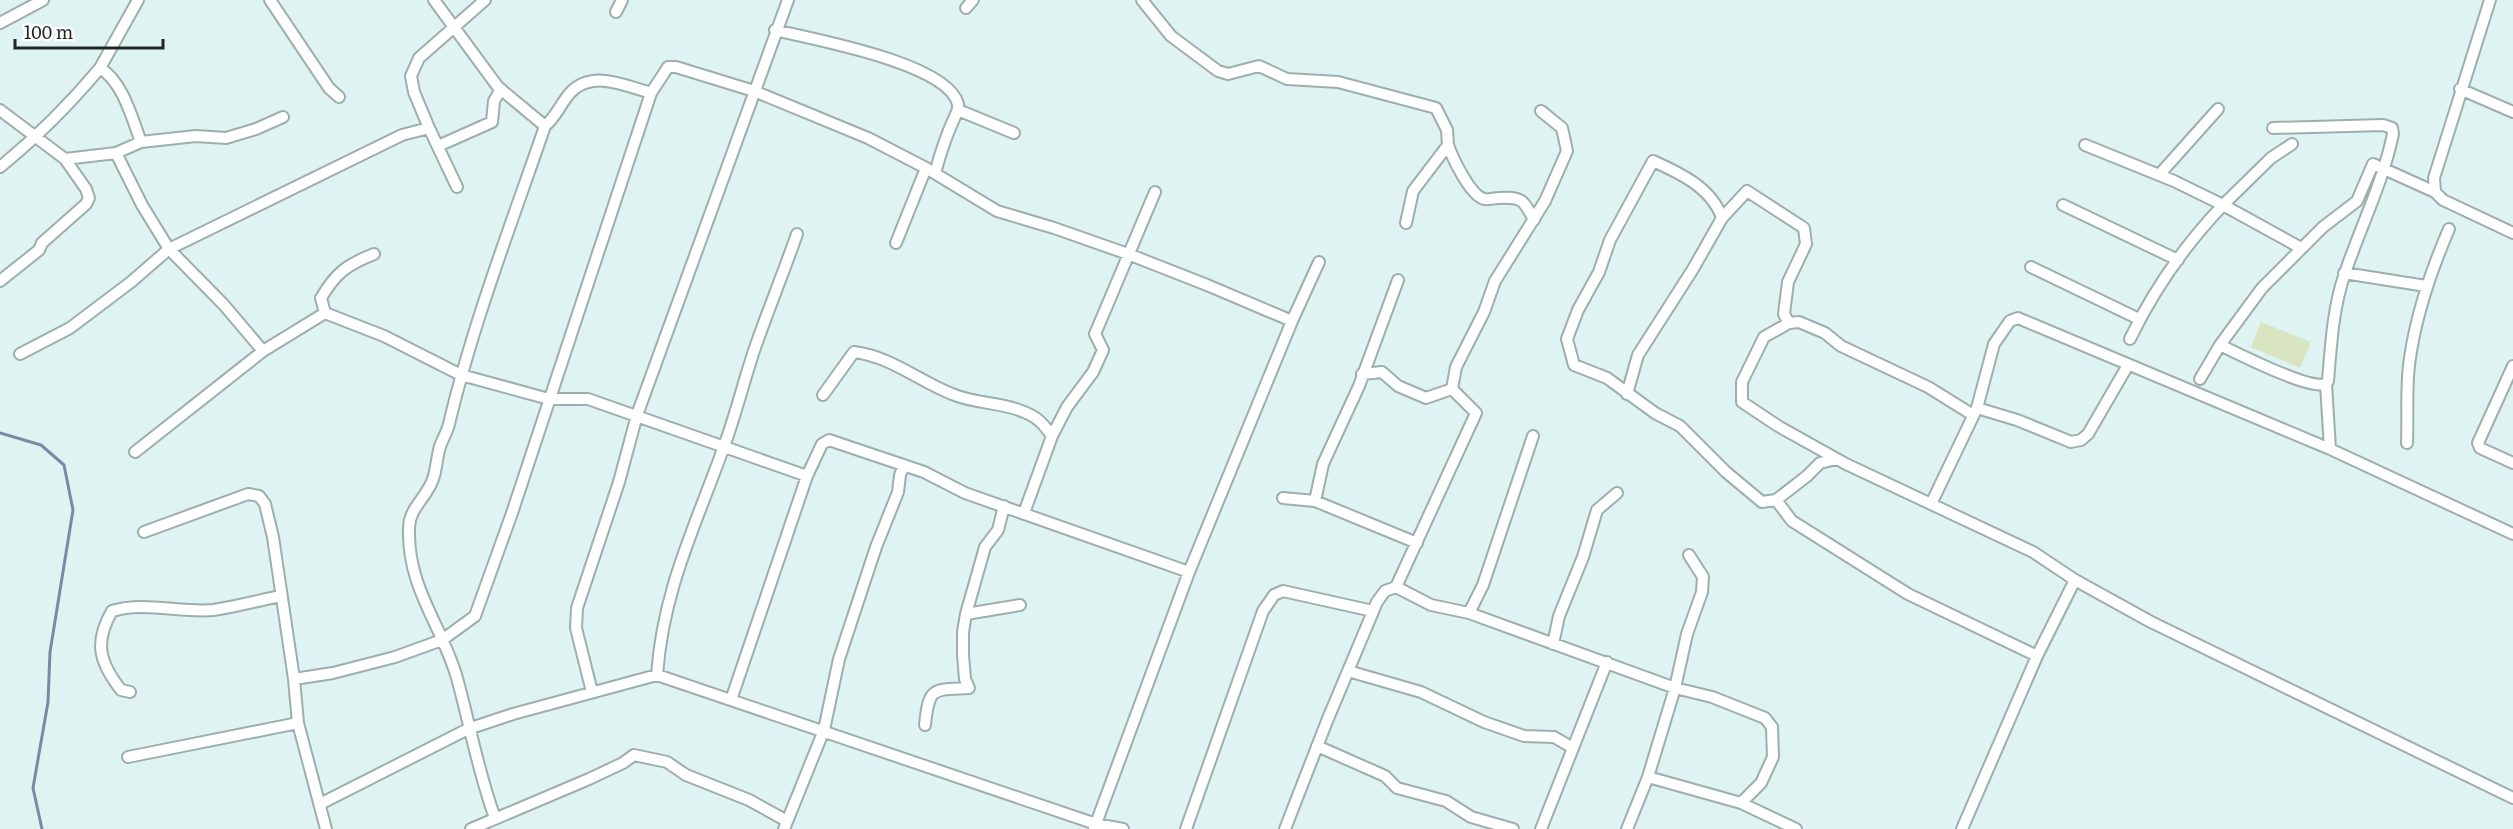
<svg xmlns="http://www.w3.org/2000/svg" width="2513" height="829" viewBox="0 0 2513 829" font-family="Literata,serif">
<rect width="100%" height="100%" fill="#dff4f2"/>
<!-- green -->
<path fill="#d9e5c0" d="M2261,322L2311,342L2300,368L2251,347Z"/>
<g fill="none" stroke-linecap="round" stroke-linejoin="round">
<!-- stream -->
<path stroke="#798aa3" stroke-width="3" d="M0,433L41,445L64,465L73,510L50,652L48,702L33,788L42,829"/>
<defs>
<path id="minor" d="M270,0L329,88L339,97
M434,0L498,87L545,126
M1142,0L1171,36L1218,71L1228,74L1259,66L1287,79L1338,82L1436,108L1447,130L1448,145L1413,191L1406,223
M2490,0L2434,178L2435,192L2443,200L2513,233
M966,8L973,0
M616,12L622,0
M0,23L43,0
M775,30C812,39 948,63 958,104C959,110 955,116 953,121C945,138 940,155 935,173
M100,68L138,0
M2460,89L2513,112
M0,110L65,159L116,153L142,205L169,249L224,305L263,351
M958,110L1014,133
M141,142L196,136L226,138L256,129L283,117
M1448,145C1453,159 1470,195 1484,199C1488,200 1494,198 1498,198C1522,197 1523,199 1534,220
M2085,145L2174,181L2223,205L2271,158L2292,144
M438,146L492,122L494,101L501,89
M0,167C37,137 69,105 100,68C123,82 132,118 141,142L116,153
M2159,175L2218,109
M457,187L429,128L414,92L411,76L419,58L485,0
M2063,205L2178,260
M1722,218C1712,188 1680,173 1653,161L1610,240L1599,272L1578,310L1567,339L1574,365L1607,378L1655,413L1680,426L1726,472L1762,502L1776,500
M896,243L926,168
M2031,267L2139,319
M2344,273L2426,286
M0,281L39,250L42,243L86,204L89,198L86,189L65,159
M325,313L384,336L461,375L549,399H588L807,476
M325,313L321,298C336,273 346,265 374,254
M2130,339C2153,291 2186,244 2223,205L2301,248
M2220,345C2239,354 2309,390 2326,384L2328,381C2331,345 2333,307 2345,273C2361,226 2383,182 2393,134L2392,128L2383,125L2273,128
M20,354L70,328L131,282L169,249L402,135L429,128
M2513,366L2478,443L2480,448L2513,463
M2200,379L2220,345L2262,288L2323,227L2357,201L2373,164L2435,192
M2326,384L2330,449
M1452,389L1456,367L1484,312L1495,281L1545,201L1567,151L1562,128L1541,111
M1627,394L1638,355L1693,269L1722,218L1747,191L1804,228L1806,244L1788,282L1784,314L1789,323
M823,395L854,352C892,357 917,380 952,394C975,404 1002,402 1024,412C1038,417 1044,425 1052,436
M1977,408L2017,420L2071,442L2081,440L2088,434L2128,365
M1973,415L1928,387L1841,346L1825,333L1799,322L1789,323L1764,337L1742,382V402L1778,426L1846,464L2033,552L2075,580L2151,622L2513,798
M2407,443C2408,417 2406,391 2409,365C2415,317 2430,273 2449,229
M135,452L263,351L325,313
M1836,459L1820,463L1807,476L1776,500L1792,521L1908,594L2037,656
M1283,498L1315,501L1417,543
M1315,501L1323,464L1359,386L1398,280
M1931,504L1977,408L1994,344L2010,321L2018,318L2330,449L2513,534
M1024,513L1052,436L1067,407L1093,372L1103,350L1095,334L1155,192
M144,532L248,494L259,496L265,504L273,537L294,679L298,723L326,829
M1396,587L1431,605L1469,613L1675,688L1712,697L1765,718L1772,727L1773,757L1761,783L1741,803
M1469,613L1483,585L1533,436
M966,614L1020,605
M1553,644L1559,616L1583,557L1597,510L1617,493
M1348,671L1421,692L1484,722L1524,736L1554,737L1573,748
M657,675C663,590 695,527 723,449C736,415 744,379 756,345C769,308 784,271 797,234
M294,679L333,673L395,657L442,640L475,616L512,513L651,93L668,67H676L754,91L868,138L926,168L997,211L1054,228L1128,254L1207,285L1292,321
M130,692L121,690C99,662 94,642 112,611C144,601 180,613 213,610C236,607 259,600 281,596
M592,692L576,628L577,608L619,482L637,415L788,0
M731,700L807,476L822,444L829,440L924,472L965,493L1189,572
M925,725C929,686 933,690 969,688L965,679L963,655V632L966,614L985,547L998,530L1004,506
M1317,746L1385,776L1397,788L1446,801L1471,817L1513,829
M128,757L298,723
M1648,777L1741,803L1796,829
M320,804L468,729L513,714L657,675L1096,824L1123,829
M495,818C478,772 470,725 457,678C442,625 407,588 409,528C409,507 429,496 434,476C436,468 437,459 439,450C441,441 447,433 449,424C473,323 511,225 545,126C556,117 561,103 570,93C592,69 626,86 651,93
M471,829L589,779L623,763L634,755L667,762L686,775L749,800L787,821
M784,829L824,730L839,659L876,547L898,492L900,475L904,465
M1094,829L1189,572L1292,321L1319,262
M1186,829L1263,611L1274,595L1283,591L1373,611
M1285,829L1327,721L1377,602L1385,591L1396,587L1476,413L1452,389L1426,398L1398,386L1382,372L1362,374
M1541,829L1607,662
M1627,829L1648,777L1675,688L1687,634L1702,592L1703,577L1689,555
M1962,829L2037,656L2075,580"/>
</defs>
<!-- minor casing -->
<use href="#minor" stroke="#9cafad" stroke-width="14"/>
<!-- minor -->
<use href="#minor" stroke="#fff" stroke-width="10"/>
</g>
<!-- scale -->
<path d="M15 39v9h148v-9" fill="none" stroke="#1f2726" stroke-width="3"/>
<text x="24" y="39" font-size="18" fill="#1f2726" stroke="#ffffff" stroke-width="4.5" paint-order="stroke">100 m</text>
</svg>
